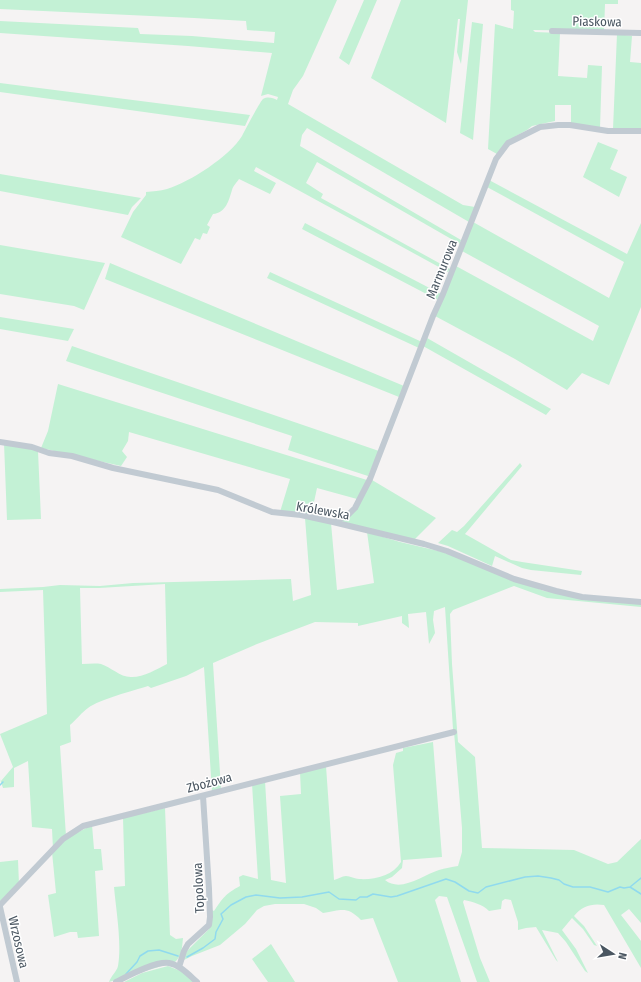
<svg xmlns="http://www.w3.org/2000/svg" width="641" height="982" viewBox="0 0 641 982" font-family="'Fira Sans Condensed',sans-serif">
<rect width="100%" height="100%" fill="#f5f3f3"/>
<!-- green -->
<path fill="#c3f1d5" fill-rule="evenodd" d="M0,0H337L317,45L303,76L293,90L288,104L463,205L475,207L469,222L307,128L302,135L300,146L461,240L460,244L317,162L306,183L323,194L321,198L450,269L448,272L256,167L254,171L276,183L270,194L239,179C237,182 233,186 232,190C229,200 226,213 213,214L207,225L210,227L207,234L203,233L200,240L195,238L181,264L121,237L133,212L146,195V192C153,191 160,191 167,189C190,182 230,156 242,136C245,130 261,100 263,99C268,96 273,98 277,100L278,97L268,94L261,96L272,53L188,46L0,33V21L138,28L140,34L192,36L274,43L275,32L247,30L246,21L194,18L0,9Z
M364,0H377L349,65L339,58Z
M401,0H468L461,64L457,52L460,19H458L446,123L371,78Z
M511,0H618V4H605L604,31L533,30L535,32L560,33L558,76L587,78L588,65L602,66L600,128L571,124V105H555V121L532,126L527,130L516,136L515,138L497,154L488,149L495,24L513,29L514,11L511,10Z
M472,22L483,24L473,140L460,133Z
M617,34L632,36L630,62L641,63V129H613Z
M0,83L250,115L245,126L0,92Z
M598,142L618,150L610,169L627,177L619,197L583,177Z
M0,174L141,198L132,207L128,215L0,191Z
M489,180L627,254L641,223V307L609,385L582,373L567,390L515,359L435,316L456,266L593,341L599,326L462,251L473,222L609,298L624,262L487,187Z
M305,223L441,294L438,300L302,229Z
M0,245L105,263L84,310L74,306L0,294Z
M110,263L404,386L399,397L105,279Z
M270,272L422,342L419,348L267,278Z
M0,317L74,329L68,341L0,329Z
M427,338L551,409L546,415L423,346Z
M72,346L379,451L368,476L288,450L292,436L66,361Z
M58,384L367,480L357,499L317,488L311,516L280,512L290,479L129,432L128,441L122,451L127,457L121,466L41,448L48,431Z
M4,443L38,451L41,519L7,520Z
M520,463L522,466L465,534L511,560L522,562L582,571L581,575L531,570L522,568L495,556L492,566L448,546L438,543L452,530L457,532L464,526Z
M372,480L436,518L414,540L342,522L343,519L350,516Z
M305,518L331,523L337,590L374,583L367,532L400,542L447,553L544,591L641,603V607L547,598L514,586L453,610L450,614L452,664L458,742L475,757L482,848L574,850L608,864L617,862L641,839V923L629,909L621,915L641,941V968L604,905C592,903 582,906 574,916L584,926L597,946L594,945L583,929L572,918L562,930L576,949L588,973L585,971L566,942L558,933L542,930L558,962L556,960L536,927L526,928L518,930V922L511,900L505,899L502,901L501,909L489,911C482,904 473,902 464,900L463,902L480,958L490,982H477L447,897L439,896L435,900L461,982H398L373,918L361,920C347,906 342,910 323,913L316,908L304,904H275L264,906L257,910L245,924L220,945L192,956L184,960L185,953L209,929L212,910L214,911C223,898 225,894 240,886L239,877L243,875L258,879L252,784L265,781L271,880L286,883L280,796L301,794L300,772L326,766L334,880C338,879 342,876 346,876C350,876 355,879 359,879C374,880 393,876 401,862L393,765L396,753L403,751V748L433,742L442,857L403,860L402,868L392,877L385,880C401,893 423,875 439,870C445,868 452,867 458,866L462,852V828L454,732L453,729L445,607L434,611L433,620L435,633L429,644L426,612L408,614L409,628L402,623V616L358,626V623L315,622L257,644L213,663L221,789L212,792L204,667L186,676L151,688L148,686C133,691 100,699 88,708C82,712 76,720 70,725L71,742L60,746L66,836L53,849L52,829L32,827L28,761L14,768V787L3,788L0,779L1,781L13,767L0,734L47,714L43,590L0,592V589L43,587L60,585L100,586L133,583L291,579L293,601L311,595ZM165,584L167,664C157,669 144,677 132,677C121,678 111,667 101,664C95,663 88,664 82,664L80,588H99Z
M165,808L170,935L176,939L183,938C182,947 182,956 175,962L109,982C111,976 117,971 118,966C122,943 116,910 114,887L125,886L123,818Z
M92,825L94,849H101L103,870L95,871L99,936L78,938L77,932H70L54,937L48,895L56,893L52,852L67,838Z
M18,860L19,884L0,901V862Z
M271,944L295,982H268L252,959Z
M168,966L183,972L194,982H124L142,973Z"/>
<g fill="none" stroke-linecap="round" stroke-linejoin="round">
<!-- stream -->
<path stroke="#90daee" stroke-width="1.5" d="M0,785L3,782
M630,887L641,894
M187,957L203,948L215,939L216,932L223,919L221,914L231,905L246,897L256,895L280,898L302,897L329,892L339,899L356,900L360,897H367L373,894L391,897L397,896L446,879L455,882L469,891L478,893L486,887L525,877L538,876L551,878L559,880L564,884L573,887H590L608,892L620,887L624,888L630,887L641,878
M126,974L137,962L140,956L148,951L159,950L178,956"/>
<!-- minor -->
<path stroke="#c1cad2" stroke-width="6" d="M552,31L641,33
M0,442L32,447L49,453L72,456L113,468L218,490L272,512L301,515L333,522L424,544L447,551L514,579L556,591L582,597L641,602
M333,522L348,515L355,508L370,479L433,316L443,294L496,159L508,143L540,127L558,125H570L608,131H641
M0,905L63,839L83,826L454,732
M0,907L17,982
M179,967L184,951L188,944L209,925L210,917L209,889L203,796
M116,982C128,976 155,961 169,963C180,965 189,975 197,982"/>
</g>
<g text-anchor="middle" stroke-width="3" stroke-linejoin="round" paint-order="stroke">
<!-- street labels -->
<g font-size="13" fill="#4a5661" stroke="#fff">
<text transform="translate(597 21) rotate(1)" y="5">Piaskowa</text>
<text transform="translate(441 269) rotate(-68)" y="5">Marmurowa</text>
<text transform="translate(323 510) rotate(10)" y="5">Królewska</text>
<text transform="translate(209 782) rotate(-15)" y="5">Zbożowa</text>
<text transform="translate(198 888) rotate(-93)" y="5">Topolowa</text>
<text transform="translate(19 942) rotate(77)" y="5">Wrzosowa</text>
</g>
</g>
<!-- north arrow -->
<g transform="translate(613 954) rotate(102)" stroke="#ffffff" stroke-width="3" paint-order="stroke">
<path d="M0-3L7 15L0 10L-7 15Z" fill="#4a5661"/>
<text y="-6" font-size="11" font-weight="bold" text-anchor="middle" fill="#4a5661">N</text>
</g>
</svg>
